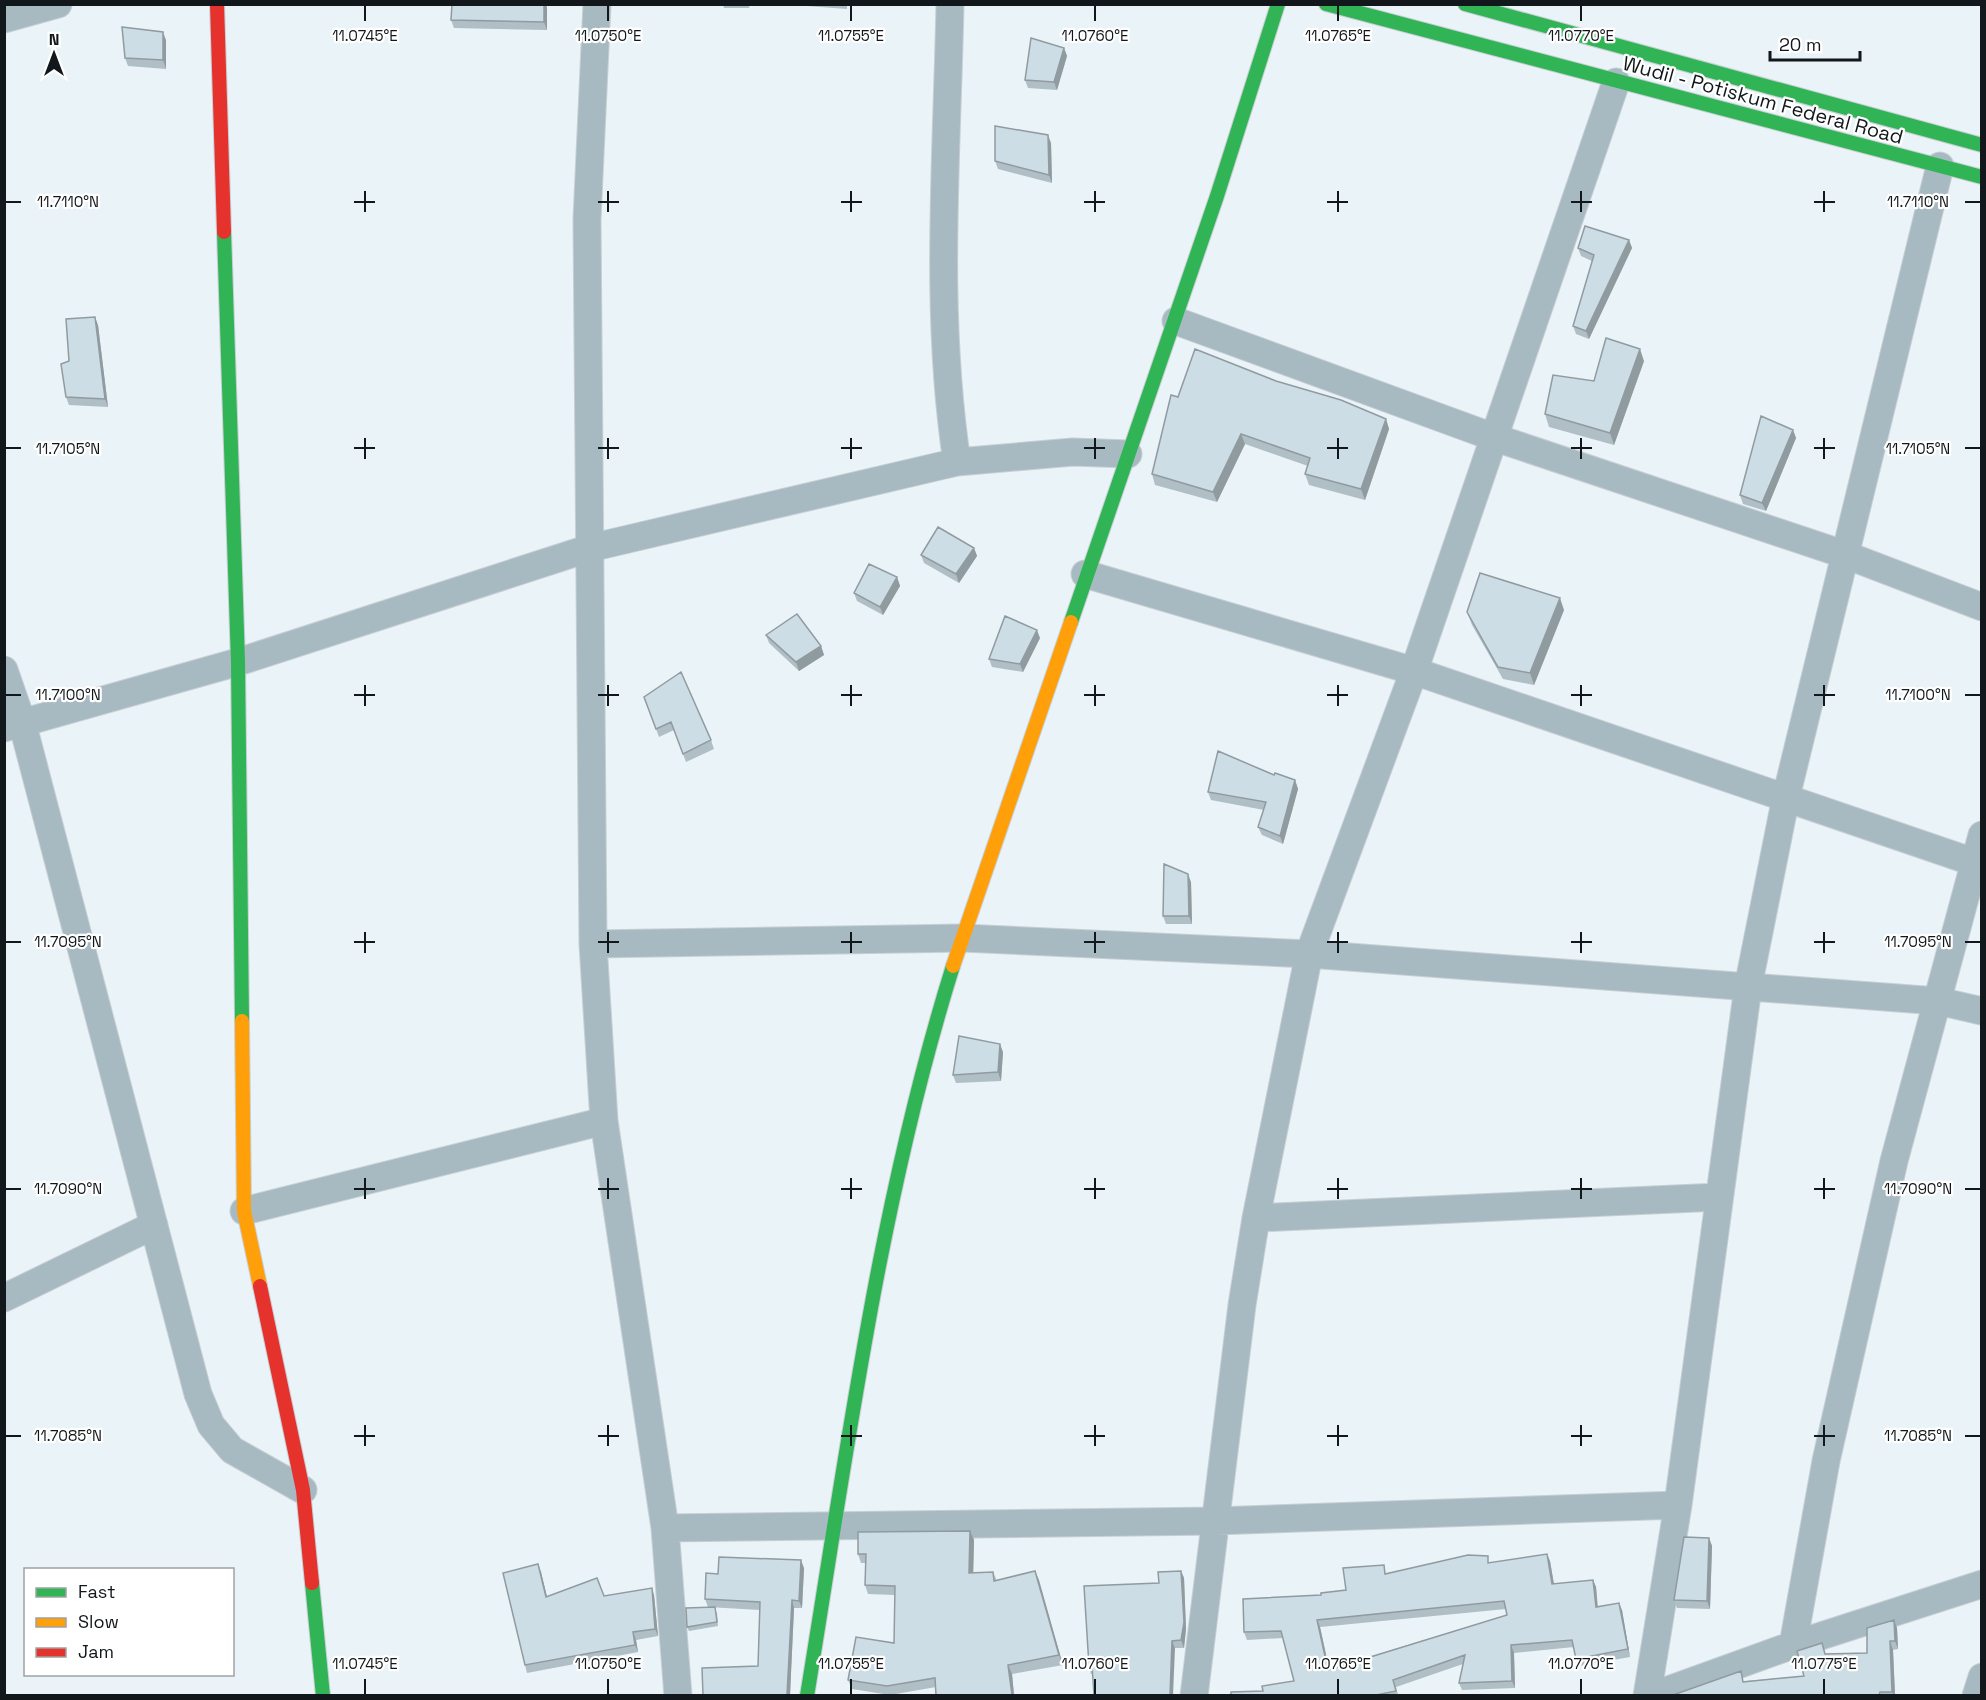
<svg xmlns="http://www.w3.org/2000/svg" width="1986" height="1700" viewBox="0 0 1986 1700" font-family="'Space Grotesk',sans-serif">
<rect width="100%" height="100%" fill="#e9f3f8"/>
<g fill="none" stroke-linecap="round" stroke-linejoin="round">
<defs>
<path id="street" d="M597,4L587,219L593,944L604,1121L665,1528L678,1696
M950,4C947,157 934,311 957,462
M4,19L58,4
M1176,321L1493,437L1846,555L1982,607
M1085,574L1414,671L1982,865
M4,670L22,722L198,1394L211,1425L232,1450L303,1490
M4,728L238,662L590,548L957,462L1073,452L1128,454
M593,944L963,938L1309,954L1938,1001L1982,1011
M244,1211L604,1121
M1256,1218L1719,1197
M4,1298L154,1225
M665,1528L1215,1521L1678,1505
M1793,1645L1826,1461L1894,1161L1982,835
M1194,1696L1242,1305L1256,1218L1309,954L1414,671L1616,82
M1647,1696L1678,1505L1748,987L1786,797L1940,166
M1652,1696L1793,1645L1982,1584
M1976,1696L1982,1677"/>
<path id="fast" d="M1326,4L1982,177
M1465,4L1982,145
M224,232L238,662L242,1021
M1071,622L1217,196L1278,4
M312,1583L323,1696
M807,1696C847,1452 879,1203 953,966"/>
<path id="slow" d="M953,966L1071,622
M242,1021L244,1211L260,1286"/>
<path id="jam" d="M217,4L224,232
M260,1286L303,1490L312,1583"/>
</defs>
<!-- street casing -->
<use href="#street" stroke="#c8cfd3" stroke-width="29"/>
<!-- fast casing -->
<use href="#fast" stroke="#c8cfd3" stroke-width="16"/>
<!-- slow casing -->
<use href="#slow" stroke="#c8cfd3" stroke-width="16"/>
<!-- jam casing -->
<use href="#jam" stroke="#c8cfd3" stroke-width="16"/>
<!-- street -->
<use href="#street" stroke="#a7b9c1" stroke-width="27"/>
<!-- fast -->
<use href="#fast" stroke="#30b455" stroke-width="14"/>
<!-- slow -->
<use href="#slow" stroke="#ff9f0a" stroke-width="14"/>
<!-- jam -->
<use href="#jam" stroke="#e5322d" stroke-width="14"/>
</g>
<!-- wall -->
<path fill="#b0bec5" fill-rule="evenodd" d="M452,4H546L547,8V30L454,28L451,20Z
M723,4H750L749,8H724Z
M806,4H847V9L807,6Z
M166,40V69L128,66L125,58Z
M1064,48L1067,56L1057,90L1028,88L1025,80Z
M1051,143L1052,183L998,169L995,161Z
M1629,240L1632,248L1589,339L1576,334L1573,326L1592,261L1581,256L1578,248Z
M98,325L108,407L69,405L66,397L69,361Z
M1644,361L1614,445L1549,427L1545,414L1594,381Z
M1276,381L1386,419L1389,429L1365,500L1309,485L1305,474L1308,466L1245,444L1217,502L1155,485L1152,474L1178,397Z
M1793,430L1796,438L1766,511L1743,504L1740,495Z
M974,548L977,556L959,583L924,563L921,555Z
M897,577L900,586L883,615L857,601L854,593Z
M1564,610L1534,685L1503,679L1472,625L1467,612Z
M766,635L821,646L824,655L799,671L769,643Z
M1040,638L1023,672L992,667L989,659Z
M644,697L711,740L714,749L686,762L674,730L659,737Z
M1274,775L1295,780L1298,789L1283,844L1262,835L1258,827L1264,810L1211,800L1208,792Z
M1191,882L1192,924H1166L1163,916Z
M1003,1052L1001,1081L956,1083L953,1075Z
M970,1531L974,1540L973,1573L993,1572L997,1581L1035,1571L1063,1665L1012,1674L1014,1695H936V1687L890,1695L852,1689L848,1680L894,1643L895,1595L868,1594L865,1585V1563H861L858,1554Z
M1709,1538L1712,1546L1710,1609L1677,1608L1674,1600Z
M1550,1561L1554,1584L1593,1580L1596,1587L1598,1607L1622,1610L1630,1657L1579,1666L1574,1647L1514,1653L1515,1688L1462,1690L1459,1683L1463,1664L1396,1687L1398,1695H1231L1263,1691L1294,1681L1283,1638L1247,1640L1244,1632L1321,1595L1346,1590L1387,1573L1490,1562ZM1506,1609L1507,1615L1329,1669L1320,1627Z
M804,1568L802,1608H794L790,1695H703L758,1666L760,1610L708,1607L705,1599L718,1574Z
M1181,1571L1184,1578L1186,1629L1184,1648H1175L1091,1674L1089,1666L1159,1583Z
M541,1572L547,1597L654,1595L658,1636L636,1640L638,1652L527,1673L525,1665Z
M717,1612L718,1626L689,1631L687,1627Z
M1894,1620L1897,1628L1898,1649L1893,1650L1895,1695H1673L1745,1681L1804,1676L1826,1654L1867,1653Z"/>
<!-- shaded-wall -->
<path fill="#909ba0" d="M544,4H546L547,8V30L544,22Z
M163,32L166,40V69L163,60Z
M1064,48L1067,56L1057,90L1054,82Z
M1048,135L1051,143L1052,183L1049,175Z
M1629,240L1632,248L1589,339L1586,331Z
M95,317L98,325L108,407L105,399Z
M1640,349L1644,361L1614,445L1610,433Z
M1386,419L1389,429L1365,500L1361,489Z
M1793,430L1796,438L1766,511L1762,503Z
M1241,434L1245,444L1217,502L1213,492Z
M974,548L977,556L959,583L956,574Z
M897,577L900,586L883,615L880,607Z
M1560,598L1564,610L1534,685L1530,673Z
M1037,630L1040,638L1023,672L1020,664Z
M821,646L824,655L799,671L796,662Z
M1295,780L1298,789L1283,844L1280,836Z
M1188,874L1191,882L1192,924L1189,916Z
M1000,1044L1003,1052L1001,1081L998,1072Z
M970,1531L974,1540L973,1582L969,1573Z
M1709,1538L1712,1546L1710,1609L1707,1601Z
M1547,1554L1550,1561L1555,1591L1552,1584Z
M801,1560L804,1568L802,1608L799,1601Z
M538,1564L541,1572L549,1605L546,1597Z
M1035,1571L1039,1580L1063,1665L1059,1655Z
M1181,1571L1184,1578L1186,1629L1184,1648L1181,1640Z
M1593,1580L1596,1587L1598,1614L1596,1607Z
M652,1588L654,1595L658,1636L655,1629Z
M792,1600L794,1608L790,1695H787Z
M1619,1603L1622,1610L1630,1657L1628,1649Z
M1317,1620L1320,1627L1331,1677L1328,1670Z
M1894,1620L1897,1628L1898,1649L1895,1641Z
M633,1632L636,1640L638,1652L635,1645Z
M1172,1641L1175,1648L1173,1695H1170Z
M1890,1641L1893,1650L1895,1695H1894L1892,1692Z
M1511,1645L1514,1653L1515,1688L1512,1681Z
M1008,1665L1012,1674L1014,1695H1012Z"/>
<!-- building -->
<path fill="#cddde5" stroke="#909ba0" stroke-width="1.5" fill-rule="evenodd" d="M452,4H544V22L451,20Z
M122,27L163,32V60L125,58Z
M1031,38L1064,48L1054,82L1025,80Z
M995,126L1048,135L1049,175L995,161Z
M1585,226L1629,240L1586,331L1573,326L1594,255L1578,248Z
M95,317L105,399L66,397L61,364L69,361L66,319Z
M1606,338L1640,349L1610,433L1545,414L1553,375L1594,381Z
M1195,349L1276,381L1341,400L1386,419L1361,489L1305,474L1310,458L1241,434L1213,492L1152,474L1171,395L1178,397Z
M1761,416L1793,430L1762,503L1740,495Z
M938,527L974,548L956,574L921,555Z
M869,564L897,577L880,607L854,593Z
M1480,573L1560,598L1530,673L1498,667L1467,612Z
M797,614L821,646L796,662L766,635Z
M1005,616L1037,630L1020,664L989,659Z
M681,672L711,740L683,754L671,722L656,729L644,697Z
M1218,751L1274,775L1275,773L1295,780L1280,836L1258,827L1266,802L1208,792Z
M1164,864L1188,874L1189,916H1163Z
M959,1036L1000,1044L998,1072L953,1075Z
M970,1531L969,1573L993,1572L994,1581L1035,1571L1059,1655L1008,1665L1012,1695H936L935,1678L887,1686L848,1680L856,1637L894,1643L895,1586L865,1585L866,1554H858V1532Z
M1684,1537L1709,1538L1707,1601L1674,1600Z
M1547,1554L1552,1584L1593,1580L1596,1607L1619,1603L1628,1649L1576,1659L1572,1640L1511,1645L1512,1681L1459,1683L1465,1655L1393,1680L1396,1691L1376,1695H1231V1692L1263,1691L1262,1686L1294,1681L1281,1631L1244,1632L1243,1599L1321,1595V1593L1346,1590L1343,1568L1384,1565L1385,1574L1468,1555L1488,1556V1563ZM1504,1601L1507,1615L1328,1670L1317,1620Z
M719,1557L801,1560L799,1601L792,1600L787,1695H703L702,1668L758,1666L760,1602L705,1599L706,1573L718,1574Z
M538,1564L546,1597L597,1578L604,1596L652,1588L655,1629L633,1632L635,1645L525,1665L503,1573Z
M1181,1571L1184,1622L1181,1640L1172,1641L1170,1695H1094L1092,1666H1089L1084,1586L1159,1583L1158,1572Z
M715,1607L717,1622L687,1627L686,1608Z
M1894,1620L1895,1641H1890L1892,1692H1880L1879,1695H1673L1741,1671L1743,1682L1804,1676L1797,1651L1822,1643L1825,1654L1867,1653V1628Z"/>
<!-- ticks -->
<path fill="none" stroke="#11171a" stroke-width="2" d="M365,6V21M608,6V21M851,6V21M1095,6V21M1338,6V21M1581,6V21M365,191V212M608,191V212M851,191V212M1095,191V212M1338,191V212M1581,191V212M1824,191V212M6,202H21M354,202H375M598,202H619M841,202H862M1084,202H1105M1327,202H1348M1571,202H1592M1814,202H1835M1965,202H1980M365,438V459M608,438V459M851,438V459M1095,438V459M1338,438V459M1581,438V459M1824,438V459M6,448H21M354,448H375M598,448H619M841,448H862M1084,448H1105M1327,448H1348M1571,448H1592M1814,448H1835M1965,448H1980M365,685V706M608,685V706M851,685V706M1095,685V706M1338,685V706M1581,685V706M1824,685V706M6,695H21M354,695H375M598,695H619M841,695H862M1084,695H1105M1327,695H1348M1571,695H1592M1814,695H1835M1965,695H1980M365,932V953M608,932V953M851,932V953M1095,932V953M1338,932V953M1581,932V953M1824,932V953M6,942H21M354,942H375M598,942H619M841,942H862M1084,942H1105M1327,942H1348M1571,942H1592M1814,942H1835M1965,942H1980M365,1178V1199M608,1178V1199M851,1178V1199M1095,1178V1199M1338,1178V1199M1581,1178V1199M1824,1178V1199M6,1189H21M354,1189H375M598,1189H619M841,1189H862M1084,1189H1105M1327,1189H1348M1571,1189H1592M1814,1189H1835M1965,1189H1980M365,1425V1446M608,1425V1446M851,1425V1446M1095,1425V1446M1338,1425V1446M1581,1425V1446M1824,1425V1446M6,1436H21M354,1436H375M598,1436H619M841,1436H862M1084,1436H1105M1327,1436H1348M1571,1436H1592M1814,1436H1835M1965,1436H1980M365,1679V1694M608,1679V1694M851,1679V1694M1095,1679V1694M1338,1679V1694M1581,1679V1694M1824,1679V1694"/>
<g text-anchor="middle" stroke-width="4.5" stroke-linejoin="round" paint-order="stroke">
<!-- street labels -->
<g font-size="20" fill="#11171a" stroke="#fff">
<text transform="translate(1763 100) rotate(15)" y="7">Wudil - Potiskum Federal Road</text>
</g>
</g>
<g font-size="15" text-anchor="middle" fill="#11171a" stroke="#fff" stroke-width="4.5" stroke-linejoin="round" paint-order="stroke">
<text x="365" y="41">11.0745°E</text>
<text x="608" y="41">11.0750°E</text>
<text x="851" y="41">11.0755°E</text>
<text x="1095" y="41">11.0760°E</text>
<text x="1338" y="41">11.0765°E</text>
<text x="1581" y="41">11.0770°E</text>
<text x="68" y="207">11.7110°N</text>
<text x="1918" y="207">11.7110°N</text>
<text x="68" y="454">11.7105°N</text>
<text x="1918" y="454">11.7105°N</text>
<text x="68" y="700">11.7100°N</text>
<text x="1918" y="700">11.7100°N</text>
<text x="68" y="947">11.7095°N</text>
<text x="1918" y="947">11.7095°N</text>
<text x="68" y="1194">11.7090°N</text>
<text x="1918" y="1194">11.7090°N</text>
<text x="68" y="1441">11.7085°N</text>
<text x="1918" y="1441">11.7085°N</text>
<text x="365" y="1669">11.0745°E</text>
<text x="608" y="1669">11.0750°E</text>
<text x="851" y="1669">11.0755°E</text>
<text x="1095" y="1669">11.0760°E</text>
<text x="1338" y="1669">11.0765°E</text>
<text x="1581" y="1669">11.0770°E</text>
<text x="1824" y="1669">11.0775°E</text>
</g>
<!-- border -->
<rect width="1986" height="1700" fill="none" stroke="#11171a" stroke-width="12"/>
<!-- legend -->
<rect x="24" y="1568" width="210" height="108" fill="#ffffff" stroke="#a0a2a3" stroke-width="1.5"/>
<rect x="36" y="1588" width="30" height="9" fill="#30b455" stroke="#a0a2a3" stroke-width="1.5"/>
<text x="78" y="1598" font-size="18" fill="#11171a">Fast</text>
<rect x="36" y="1618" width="30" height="9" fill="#ff9f0a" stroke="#a0a2a3" stroke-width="1.5"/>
<text x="78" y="1628" font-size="18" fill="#11171a">Slow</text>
<rect x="36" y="1648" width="30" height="9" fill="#e5322d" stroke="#a0a2a3" stroke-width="1.5"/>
<text x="78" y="1658" font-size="18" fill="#11171a">Jam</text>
<!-- north arrow -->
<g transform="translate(54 54)" stroke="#ffffff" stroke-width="4.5" paint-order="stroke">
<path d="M0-4.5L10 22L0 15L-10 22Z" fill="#11171a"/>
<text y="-9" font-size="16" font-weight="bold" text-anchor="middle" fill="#11171a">N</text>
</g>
<!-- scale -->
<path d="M1770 51v9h90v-9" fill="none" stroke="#11171a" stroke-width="3"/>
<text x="1779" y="51" font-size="18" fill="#11171a" stroke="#ffffff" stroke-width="4.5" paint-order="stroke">20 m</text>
</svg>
